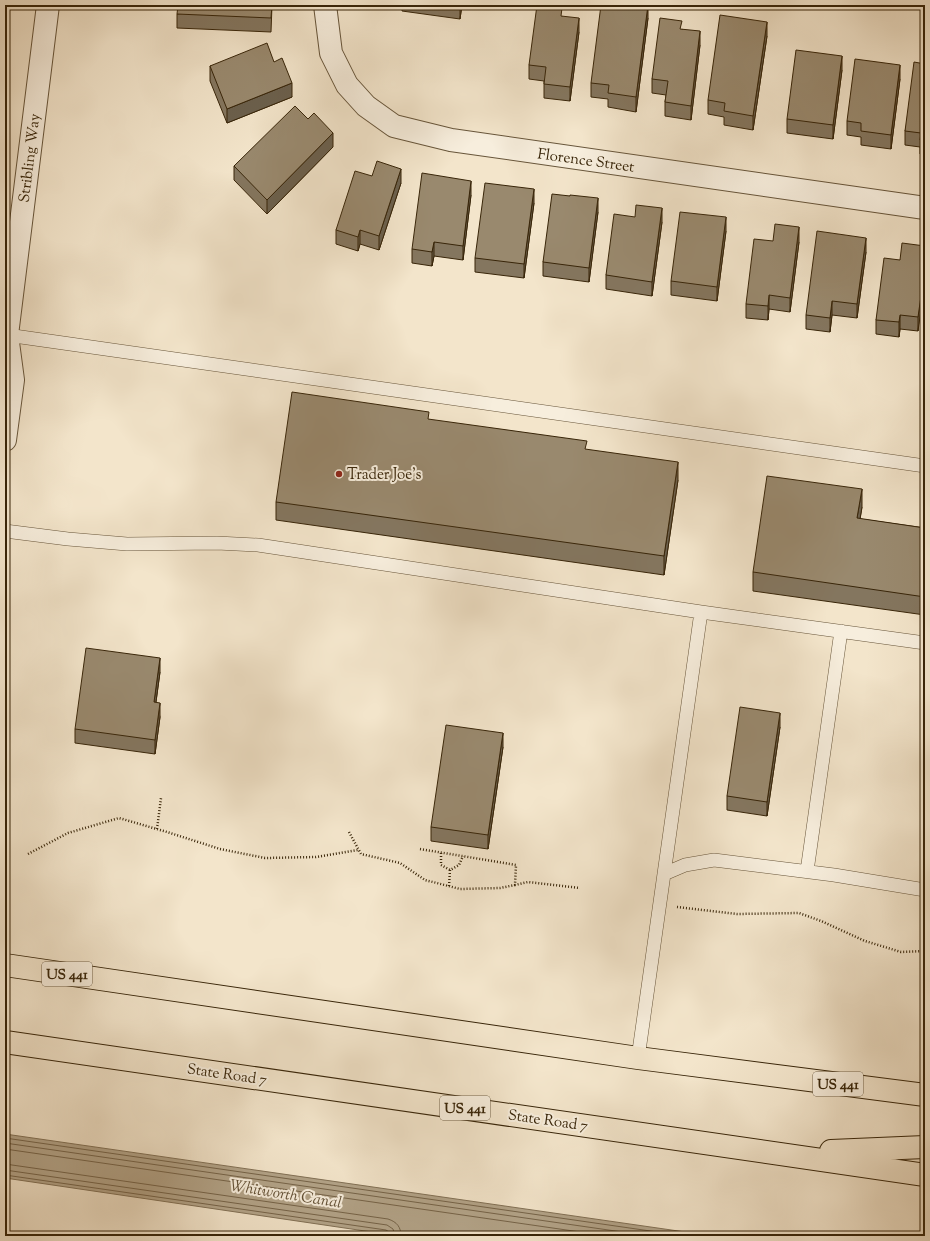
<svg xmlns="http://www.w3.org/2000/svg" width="930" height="1241" viewBox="0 0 930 1241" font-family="'Sorts Mill Goudy',serif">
<rect width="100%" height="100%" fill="#f3e5cb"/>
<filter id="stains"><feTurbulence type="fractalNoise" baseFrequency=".005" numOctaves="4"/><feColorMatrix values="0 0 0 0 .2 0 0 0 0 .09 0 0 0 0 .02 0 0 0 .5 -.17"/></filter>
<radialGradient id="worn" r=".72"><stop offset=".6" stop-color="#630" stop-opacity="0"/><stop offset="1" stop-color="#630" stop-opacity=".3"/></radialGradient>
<!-- water -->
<path fill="#b3a489" stroke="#827156" d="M5,1134L713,1236H399L5,1178Z"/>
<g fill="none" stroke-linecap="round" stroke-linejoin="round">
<!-- shore -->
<path stroke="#766449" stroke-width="1" d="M5,1138L685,1236
M5,1143L650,1236
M5,1149L608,1236
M5,1164L388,1219C397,1222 401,1227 401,1236
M5,1170L387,1225L393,1229L395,1236
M5,1175L386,1230L389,1232L390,1236"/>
<defs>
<path id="service" d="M7,335L925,466
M5,531L68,539L127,544L217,543L258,545L701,612L925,643
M807,871L841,631
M664,874L685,865L714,860L834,875L925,890
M638,1058L701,612"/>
<path id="minor" d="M325,5L331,53L347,85L366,106L394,126L451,140L925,208"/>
<path id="tertiary" d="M5,440L13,380L7,335L48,5"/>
<path id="primary" d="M5,965L638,1058L925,1095
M5,1042L925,1175
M831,1151L925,1147"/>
</defs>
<!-- service casing -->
<use href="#service" stroke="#67553a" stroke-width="14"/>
<!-- minor casing -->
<use href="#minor" stroke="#67553a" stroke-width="24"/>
<!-- tertiary casing -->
<use href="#tertiary" stroke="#67553a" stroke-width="24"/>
<!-- primary casing -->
<use href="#primary" stroke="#382509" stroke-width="24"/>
<!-- path -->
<path stroke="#382509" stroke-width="2.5" stroke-dasharray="1 2" stroke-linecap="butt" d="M157,829L161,798
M349,832L361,854L400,863L425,880L460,889L500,888L515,885
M420,849L516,865L515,885L528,882L580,888
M441,853V865L450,870
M28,854L68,833L119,818L167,832L220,849L265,858L316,857L358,850
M449,886L450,870L459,865L463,856
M677,907L737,914L799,913L821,921L865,941L901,952L925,951"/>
<!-- service -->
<use href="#service" stroke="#f7eedd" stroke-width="13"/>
<!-- minor -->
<use href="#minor" stroke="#f7eedd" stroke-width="22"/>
<!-- tertiary -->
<use href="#tertiary" stroke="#f7eedd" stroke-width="22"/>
<!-- primary -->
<use href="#primary" stroke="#f3e5cb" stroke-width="22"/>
</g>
<!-- wall -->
<path fill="#84765f" stroke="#382509" d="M272,5L271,32L177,28V14Z
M402,5H462L460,19L402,11Z
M562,16L579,32L570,101L544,98V81L529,79V65Z
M648,18L636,112L608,107V99L591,97V83Z
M682,29L700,45L691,120L665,116V102L666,95L652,93V79Z
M767,36L753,130L724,125V117L708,114V100Z
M274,62L292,97L227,123L210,81V66Z
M925,64V154H920V147L905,145V131Z
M842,70L833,139L787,133V119Z
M900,79L891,149L861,145V137L847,135V121Z
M333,147L267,214L234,180V166Z
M372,176L401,183L379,250L360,244L358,251L336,244V230Z
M471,195L463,260L434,256L432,266L412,263V249Z
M570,196L598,212L589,282L543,276V262Z
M534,203L524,278L475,272V258Z
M635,217L662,222L652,296L606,289V275Z
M726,231L717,301L671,295V281Z
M799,242L790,312L769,309L768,320L746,318V304Z
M925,246L918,331L900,329L899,337L876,334V320L900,260Z
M866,252L857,318L832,315L830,332L806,329V315Z
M429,420L678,480L664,575L276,520V502Z
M862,507L860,519L925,528V615L753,591V572Z
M160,672L156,702L160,717L155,754L75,743V729Z
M780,727L767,816L727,810V796Z
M503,747L488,849L431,841V827Z"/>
<!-- shaded-wall -->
<path fill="#6b604d" stroke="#382509" d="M460,5H462L460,19Z
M648,5V18L636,112V97Z
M579,18V32L570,101V87Z
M767,22V36L753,130V116Z
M700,31V45L691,120V106Z
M842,56V70L833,139V125Z
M900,65V79L891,149V135Z
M292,83V97L227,123V109Z
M333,133V147L267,214V200Z
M401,169V183L379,250V236Z
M471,181V195L463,260V246Z
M534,189V203L524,278V264Z
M598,198V212L589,282V268Z
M662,208V222L652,296V282Z
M726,217V231L717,301V287Z
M799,227V242L790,312V298Z
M360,230V244L358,251V237Z
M866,238V252L857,318V304Z
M434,242V256L432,266V252Z
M925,268V282L918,331V317Z
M769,295V309L768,320V306Z
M832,301V315L830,332V318Z
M900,315V329L899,337V322Z
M678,462V480L664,575V556Z
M862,489V507L857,537V518Z
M160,658V672L154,716V702Z
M160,703V717L155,754V740Z
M780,713V727L767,816V802Z
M503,733V747L488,849V835Z"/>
<!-- building -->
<path fill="#99896e" stroke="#382509" d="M178,5H272L271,18L177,14Z
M537,5H542L562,8L561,16L579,18L570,87L544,84L546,67L529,65Z
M601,5H648L636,97L608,93L609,85L591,83Z
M720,15L767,22L753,116L724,111L725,103L708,100Z
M660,18L682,21L680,29L700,31L691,106L665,102L668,81L652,79Z
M267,43L274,62L282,58L292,83L227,109L210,66Z
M796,50L842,56L833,125L787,119Z
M855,59L900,65L891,135L861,131V123L847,121Z
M914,62L925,64V140H920L921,133L905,131Z
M295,106L308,119L314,113L333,133L267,200L234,166Z
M377,161L401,169L379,236L360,230L358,237L336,230L355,171L372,176Z
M422,173L471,181L463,246L434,242L432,252L412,249Z
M485,183L534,189L524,264L475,258Z
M552,194L570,196V195L598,198L589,268L543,262Z
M636,205L662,208L652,282L606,275L614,214L635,217Z
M680,212L726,217L717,287L671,281Z
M775,224L799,227L790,298L769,295L768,306L746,304L754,239L773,241Z
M817,231L866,238L857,304L832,301L830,318L806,315Z
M902,243L925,246V268L918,317L900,315L899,322L876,320L884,258L900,260Z
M292,392L429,412L428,419L587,441L585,449L678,462L664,556L276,502Z
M767,476L862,489L857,518L925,528V597L753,572Z
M86,648L160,658L154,702L160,703L155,740L75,729Z
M740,707L780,713L767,802L727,796Z
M446,725L503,733L488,835L431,827Z"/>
<!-- markers -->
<circle fill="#8f2418" stroke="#f7eedd" stroke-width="1.5" cx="339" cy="474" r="4"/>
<g text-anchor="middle" stroke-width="4" stroke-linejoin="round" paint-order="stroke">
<!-- shield labels -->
<g fill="#f7eedd" stroke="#716149" stroke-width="1">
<rect x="42" y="962" width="50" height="24" rx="3"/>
<rect x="813" y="1072" width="50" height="24" rx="3"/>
<rect x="440" y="1096" width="50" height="24" rx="3"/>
</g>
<g font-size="14" font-weight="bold" fill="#382509">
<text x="67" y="979">US 441</text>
<text x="838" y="1089">US 441</text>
<text x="465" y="1113">US 441</text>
</g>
<!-- street labels -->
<g font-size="15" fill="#382509" stroke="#f7eedd">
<text transform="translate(29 158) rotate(-83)" y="5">Stribling Way</text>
<text transform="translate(586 160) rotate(8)" y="5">Florence Street</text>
<text transform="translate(227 1074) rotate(8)" y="5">State Road 7</text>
<text transform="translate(548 1120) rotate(8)" y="5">State Road 7</text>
</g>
<!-- poi labels -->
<g font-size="15" fill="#382509" stroke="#f7eedd" text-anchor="start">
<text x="347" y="479">Trader Joe's</text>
</g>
<!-- water labels -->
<g font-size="16" font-style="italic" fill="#635136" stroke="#f7eedd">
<text transform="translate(286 1193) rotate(9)" y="6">Whitworth Canal</text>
</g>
</g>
<!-- margin -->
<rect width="930" height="1241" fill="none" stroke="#f3e5cb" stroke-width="20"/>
<rect x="6" y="6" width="918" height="1229" fill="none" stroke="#382509" stroke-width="2"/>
<rect x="10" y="10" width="910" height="1221" fill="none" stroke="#382509"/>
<rect width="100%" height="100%" filter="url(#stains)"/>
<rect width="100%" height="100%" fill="url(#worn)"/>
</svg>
